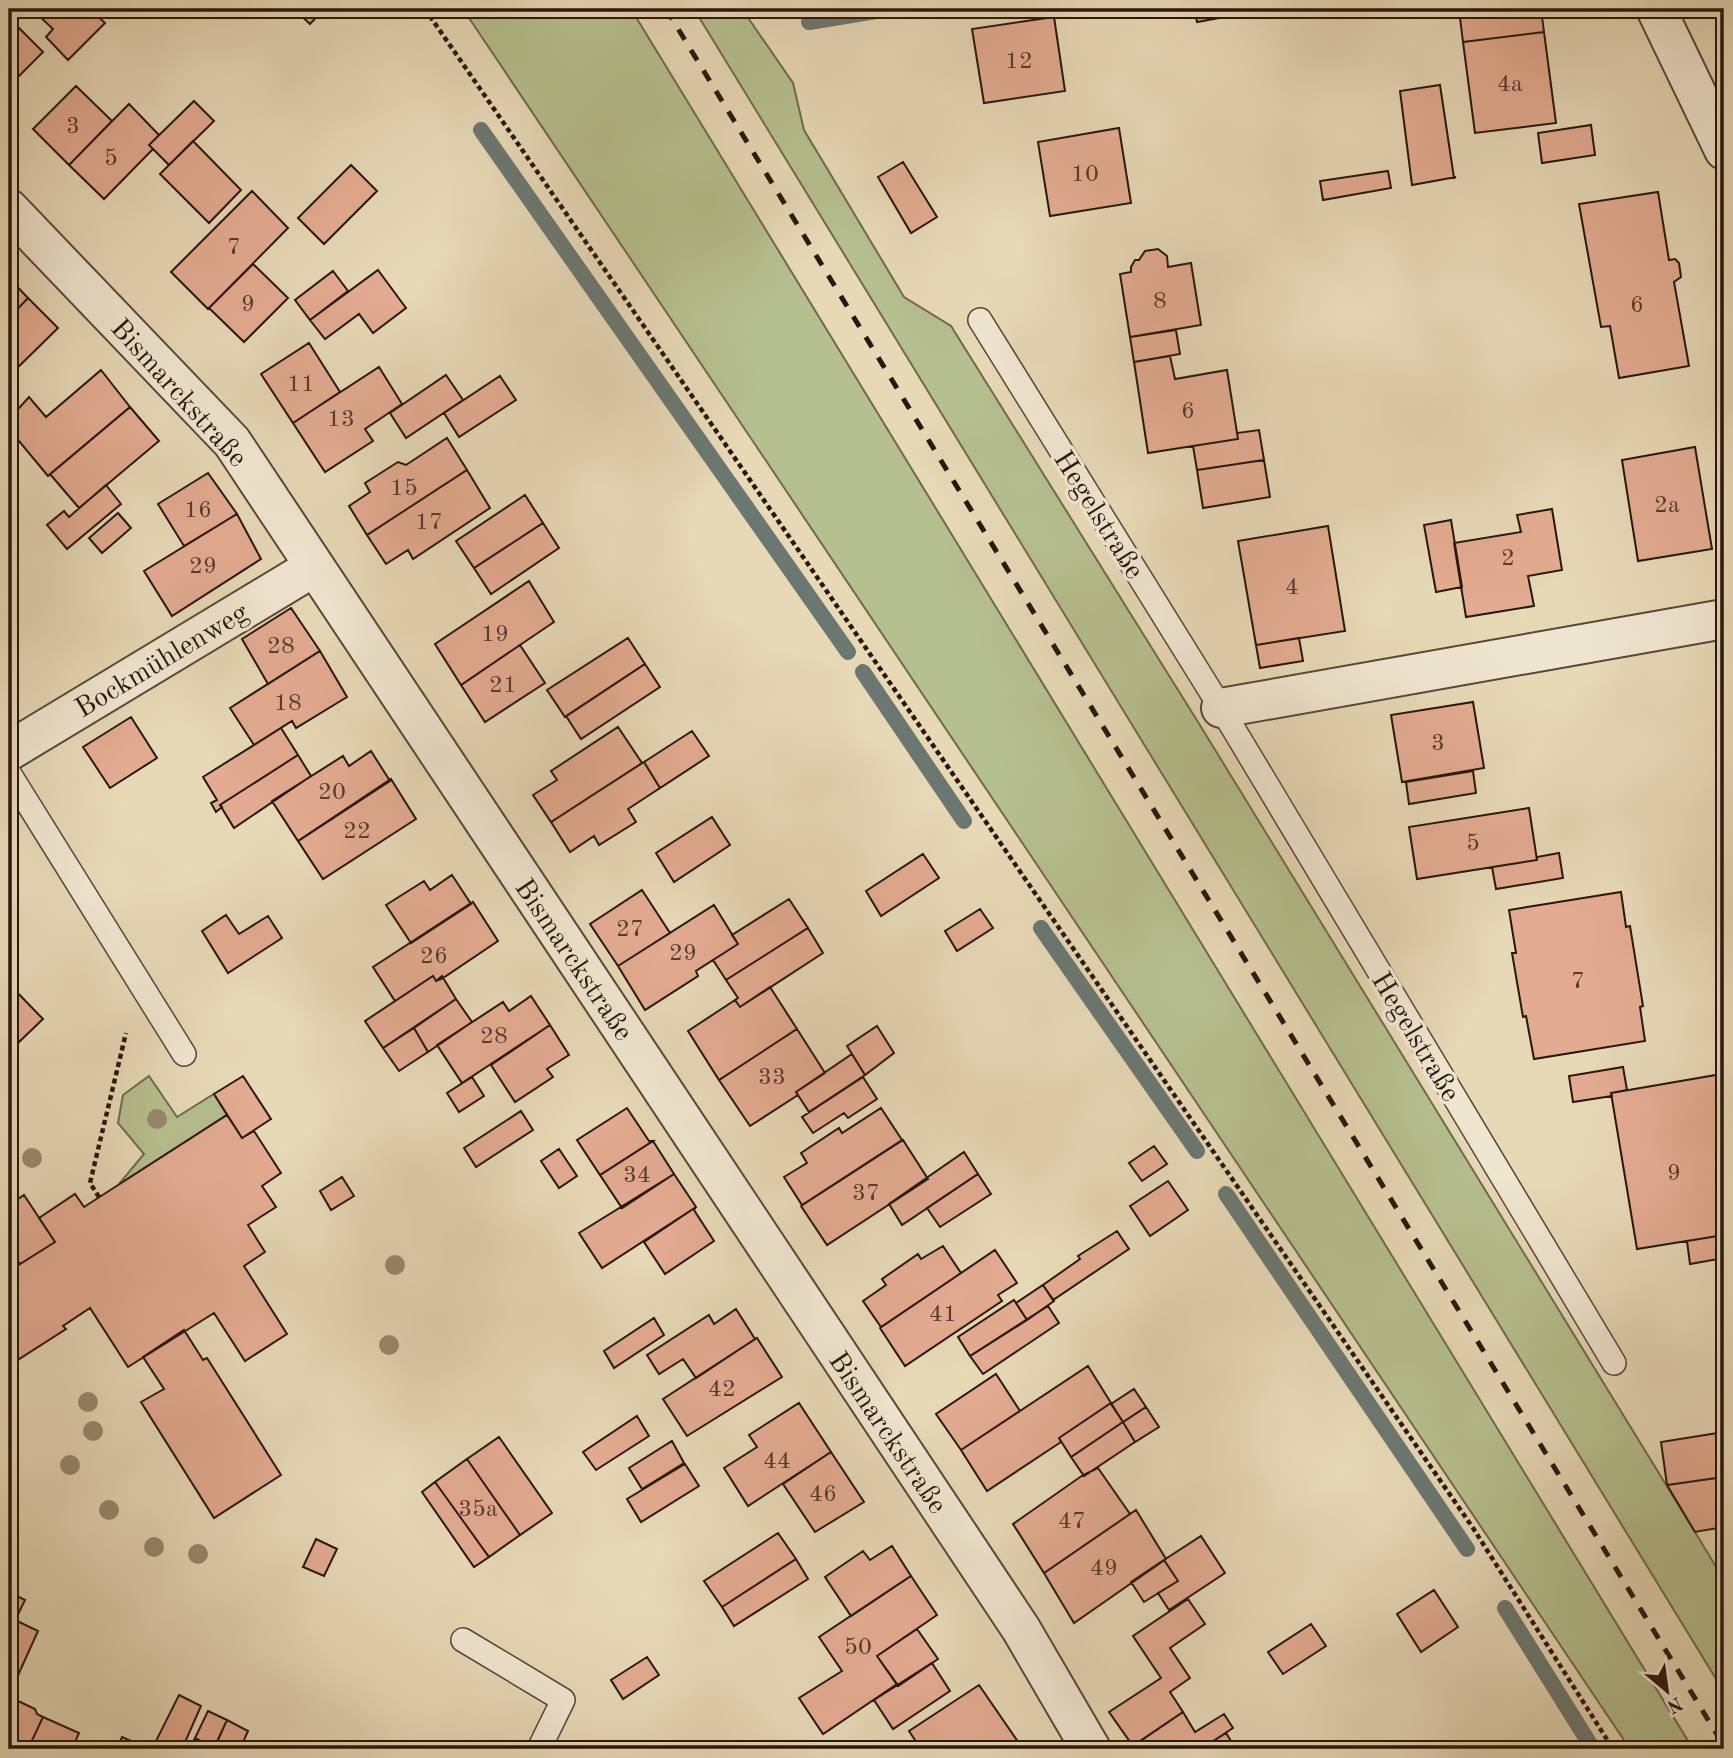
<svg xmlns="http://www.w3.org/2000/svg" width="1733" height="1758" viewBox="0 0 1733 1758" font-family="'Old Standard TT',serif">
<rect width="100%" height="100%" fill="#e7d8b6"/>
<filter id="stains"><feTurbulence type="fractalNoise" baseFrequency=".00286" numOctaves="4"/><feColorMatrix values="0 0 0 0 .2 0 0 0 0 .09 0 0 0 0 .02 0 0 0 .5 -.17"/></filter>
<radialGradient id="worn" r=".72"><stop offset=".6" stop-color="#630" stop-opacity="0"/><stop offset="1" stop-color="#630" stop-opacity=".3"/></radialGradient>
<!-- green -->
<path fill="#b6bf8e" stroke="#6f6b4d" stroke-width="2" d="M463,9H631L1693,1749H1630Z
M694,9H742L793,83L804,130L904,297L951,326L1198,722L1695,1532L1724,1580V1692Z
M149,1076L177,1117L214,1094L227,1115L119,1184L144,1154L118,1123L123,1095Z"/>
<g fill="none" stroke-linecap="round" stroke-linejoin="round">
<!-- stream -->
<path stroke="#6b7871" stroke-width="16" d="M809,22L888,9
M481,130L848,652
M863,672L964,821
M1041,928L1197,1151
M1226,1194L1467,1549
M1505,1608L1593,1749"/>
</g>
<!-- building -->
<path fill="#e3ab91" stroke="#28170c" stroke-width="2" d="M40,9H90L105,23L68,60L46,37L53,29L36,13Z
M294,9H324L310,24Z
M1194,9H1235L1236,15L1197,22Z
M1481,9H1541L1544,32L1463,42L1460,18L1482,16Z
M1054,17L1065,91L984,103L972,29Z
M11,20L43,52L9,86V22Z
M1544,32L1556,123L1475,133L1463,42Z
M1440,85L1454,178L1456,177L1412,185L1400,91Z
M76,86L112,121L69,165L33,129Z
M194,101L214,121L169,165L149,145Z
M129,104L159,135L149,145L153,149L104,199L69,165Z
M1591,125L1595,155L1542,163L1538,133Z
M1119,128L1131,203L1050,216L1038,142Z
M193,141L241,190L209,223L160,174Z
M903,162L937,217L911,233L878,177Z
M351,165L377,191L324,244L298,218Z
M1388,171L1391,188L1323,200L1320,181Z
M252,191L288,228L208,309L171,272Z
M1658,192L1669,260L1675,259L1679,263L1681,277L1674,282L1689,366L1619,378L1610,326L1601,327L1579,204Z
M1158,249L1167,256L1168,267L1191,263L1201,325L1130,337L1120,274L1131,272V267L1135,260H1139L1145,251Z
M253,264L288,298L244,342L209,308Z
M378,270L406,308L373,333L359,314L325,339L310,320Z
M333,271L348,291L310,320L295,300Z
M9,278L28,298L9,318Z
M28,298L58,328L9,376V318Z
M1176,330L1180,354L1134,362L1130,337Z
M309,343L340,392L293,423L261,374Z
M1170,356L1175,379L1227,370L1238,439L1148,453L1134,362Z
M379,367L402,404L365,429L373,441L325,472L293,423Z
M101,370L130,407L48,476L19,441L9,451V419L29,397L46,417Z
M446,375L463,400L406,438L390,413Z
M500,376L516,400L459,437L444,413Z
M130,407L159,441L79,508L50,474Z
M1259,430L1264,460L1197,470L1193,446L1238,439L1237,433Z
M447,438L467,470L367,535L349,506L370,492L365,483L398,462L406,465Z
M1695,447L1712,549L1638,561L1622,460Z
M1264,460L1270,497L1203,508L1197,470Z
M467,470L490,508L413,559L408,550L386,564L367,535Z
M208,473L237,514L184,546L158,504Z
M106,485L121,504L67,549L47,525L64,511L69,517Z
M525,495L543,523L474,568L456,541Z
M1552,509L1562,570L1528,576L1534,606L1466,617L1454,543L1521,532L1517,515Z
M118,513L131,528L102,553L89,538Z
M237,514L261,559L172,616L144,571Z
M1451,520L1462,587L1436,592L1424,525Z
M543,523L559,548L491,594L474,568Z
M1328,526L1345,631L1256,645L1238,541Z
M529,581L554,622L461,685L435,644Z
M291,608L320,651L268,684L242,639Z
M628,638L645,664L565,717L547,690Z
M1299,638L1303,661L1260,668L1256,645Z
M520,645L545,683L485,722L461,685Z
M320,651L347,697L296,728L292,721L254,745L230,708Z
M645,664L660,687L581,739L566,716Z
M1473,702L1484,768L1402,782L1391,715Z
M131,717L157,758L110,788L83,747Z
M618,727L642,763L551,822L533,795L557,780L551,771Z
M281,728L298,755L220,805L222,807L216,812L211,803L217,800L203,777Z
M692,731L709,756L660,788L644,762Z
M371,751L390,781L298,841L272,801L343,756L349,766Z
M298,755L311,776L234,828L220,805Z
M644,762L660,788L628,809L636,822L599,845L594,836L570,852L551,822Z
M1473,771L1476,793L1409,804L1406,782Z
M391,779L416,819L323,879L298,841Z
M1529,808L1537,860L1417,879L1409,827Z
M712,817L730,845L674,882L656,853Z
M1559,853L1563,878L1496,889L1492,867L1537,860V857Z
M923,854L939,878L881,916L866,891Z
M452,875L471,904L411,943L386,905L424,881L430,890Z
M9,879L18,891L9,898Z
M642,890L670,933L618,966L590,924Z
M1621,892L1626,927L1630,926L1643,1006L1640,1007L1645,1041L1534,1059L1526,1016L1523,1017L1512,953H1516L1509,910Z
M789,899L808,928L726,980L713,960L738,944L732,935Z
M473,902L498,941L443,978L436,981L433,976L395,1001L373,967Z
M714,905L738,944L696,971L698,976L645,1010L618,966Z
M980,909L993,928L957,951L945,931Z
M226,915L239,934L268,916L282,938L228,973L202,931Z
M808,928L823,953L740,1007L735,1000L738,998L726,980Z
M433,976L436,981L442,976L456,999L383,1048L365,1021Z
M9,984L43,1019L19,1042L9,1031Z
M770,987L797,1029L719,1080L688,1031L735,1000L740,1007Z
M531,996L550,1025L462,1083L437,1045L503,1002L509,1011Z
M456,999L472,1022L428,1052L414,1028Z
M550,1025L569,1055L547,1069L553,1077L515,1102L491,1065Z
M877,1026L894,1053L865,1075L847,1046Z
M414,1028L428,1052L399,1071L383,1048Z
M797,1029L825,1073L796,1092L798,1095L750,1126L719,1080Z
M852,1054L865,1075L809,1112L796,1092Z
M1623,1067L1627,1090L1611,1093L1612,1096L1573,1102L1569,1076Z
M1716,1075L1722,1109L1724,1108V1235L1637,1249L1611,1093Z
M243,1076L271,1119L242,1138L214,1094Z
M472,1077L484,1096L459,1112L447,1093Z
M863,1077L877,1099L848,1118L844,1113L813,1133L802,1117Z
M627,1108L649,1141H653L600,1175L577,1140Z
M881,1108L902,1140L802,1205L784,1177L807,1163L801,1153L839,1128L842,1133Z
M521,1111L533,1130L476,1167L464,1148Z
M227,1115L242,1138L254,1131L281,1173L262,1186L276,1207L248,1225L265,1252L244,1266L287,1334L245,1361L214,1313L128,1367L90,1308L63,1326L66,1329L16,1361L9,1349V1271L55,1242L39,1218L75,1194L84,1207Z
M903,1140L928,1179L827,1245L801,1206Z
M653,1141L674,1174L622,1208L600,1175Z
M1154,1146L1167,1164L1142,1181L1129,1163Z
M559,1149L577,1176L559,1188L541,1161Z
M964,1152L978,1174L902,1225L889,1204Z
M674,1174L696,1207L602,1268L579,1233Z
M978,1174L991,1194L940,1227L927,1208Z
M342,1177L354,1196L331,1210L320,1191Z
M1168,1181L1188,1210L1150,1236L1130,1206Z
M24,1195L55,1242L20,1264L9,1246V1205Z
M696,1207L694,1210L714,1241L665,1274L644,1242Z
M1117,1231L1129,1249L1053,1300L1043,1285L1080,1259L1078,1256Z
M1724,1235V1258L1690,1264L1687,1241Z
M943,1246L961,1273L881,1327L863,1301L886,1285L882,1279L918,1254L921,1259Z
M995,1250L1017,1283L998,1295L1002,1301L905,1366L880,1328Z
M1043,1285L1054,1301L1027,1320L1016,1303Z
M1014,1300L1027,1320L970,1356L958,1337Z
M1048,1306L1059,1323L983,1374L970,1356Z
M736,1309L755,1339L696,1378L683,1359L659,1374L647,1355L709,1315L714,1324Z
M654,1318L664,1335L614,1368L604,1351Z
M184,1330L203,1360L207,1358L281,1475L214,1518L141,1402L164,1389L143,1357Z
M757,1338L782,1377L687,1436L663,1399Z
M1088,1366L1111,1403L1059,1438L1061,1442L987,1491L961,1450Z
M996,1374L1020,1411L961,1450L936,1414Z
M1134,1389L1146,1407L1123,1422L1111,1404Z
M799,1403L831,1452L748,1506L724,1468L757,1447L749,1435Z
M1111,1403L1123,1422L1071,1457L1059,1438Z
M1146,1407L1159,1427L1135,1442L1123,1422Z
M637,1416L649,1436L596,1470L583,1452Z
M1123,1422L1135,1442L1084,1476L1071,1457Z
M1724,1432V1477L1667,1485L1661,1442Z
M499,1437L552,1513L520,1535L467,1459Z
M672,1441L684,1463L642,1489L629,1468Z
M831,1452L864,1502L815,1532L783,1484Z
M467,1459L520,1535L489,1557L435,1482Z
M685,1464L699,1486L641,1522L627,1499Z
M1098,1468L1130,1514L1044,1573L1013,1524L1083,1475Z
M1724,1477V1527L1695,1532L1667,1485Z
M435,1482L489,1557L474,1567L422,1492Z
M1136,1510L1166,1559L1074,1623L1044,1573Z
M778,1533L796,1559L722,1607L704,1581Z
M1201,1536L1225,1573L1169,1610L1158,1593L1178,1581L1164,1560Z
M316,1539L337,1549L324,1576L303,1567Z
M892,1546L911,1576L851,1616L825,1577L863,1551L870,1560Z
M796,1559L808,1579L734,1626L722,1607Z
M1164,1560L1178,1581L1144,1602L1131,1582Z
M911,1576L937,1615L877,1656L897,1684L823,1734L799,1698L842,1671L819,1637Z
M1434,1590L1458,1627L1421,1652L1397,1614Z
M9,1592L25,1600L9,1633Z
M1188,1599L1205,1624L1170,1648L1190,1678L1170,1692L1183,1712L1133,1746L1109,1712L1161,1678L1133,1636Z
M15,1620L38,1631L10,1693L9,1633Z
M1311,1624L1326,1646L1283,1674L1268,1652Z
M917,1629L938,1659L898,1686L877,1656Z
M647,1657L659,1675L623,1699L611,1680Z
M932,1663L950,1691L893,1729L874,1700Z
M979,1685L1023,1749H921L909,1731Z
M179,1695L201,1706L182,1749H152Z
M16,1700L35,1709L37,1714L43,1717L28,1749H9V1701Z
M208,1711L227,1720L214,1748L195,1738Z
M1183,1712L1195,1732L1224,1714L1233,1728L1201,1749H1132L1131,1747Z
M43,1717L79,1733L72,1749H28Z
M227,1720L248,1731L241,1747L246,1749H214Z
M1226,1733L1236,1749H1201Z
M122,1737L149,1749H117Z
M195,1738L214,1748V1749H190Z
M354,1741L372,1749H350Z"/>
<g fill="none" stroke-linecap="round" stroke-linejoin="round">
<defs>
<path id="service" d="M980,320L1221,708L1614,1363
M9,773L184,1054
M463,1640L563,1700L539,1749"/>
<path id="minor" d="M1656,9L1724,150
M9,209L232,442L1021,1629L1091,1749
M1221,708L1724,619
M9,751L314,567"/>
</defs>
<!-- service casing -->
<use href="#service" stroke="#584736" stroke-width="26"/>
<!-- minor casing -->
<use href="#minor" stroke="#584736" stroke-width="42"/>
<!-- path -->
<path stroke="#28170c" stroke-width="4.5" stroke-dasharray="5 3.5" stroke-linecap="butt" d="M425,9L1473,1528L1613,1749
M99,1197L90,1183L126,1033"/>
<!-- service -->
<use href="#service" stroke="#efe6d0" stroke-width="23"/>
<!-- minor -->
<use href="#minor" stroke="#efe6d0" stroke-width="38"/>
<!-- rail -->
<path stroke="#28170c" stroke-width="5" stroke-dasharray="12 12" stroke-linecap="butt" d="M666,9L1724,1746"/>
</g>
<!-- trees -->
<g fill="#96896e">
<circle cx="157" cy="1119" r="10"/>
<circle cx="32" cy="1158" r="10"/>
<circle cx="395" cy="1265" r="10"/>
<circle cx="389" cy="1345" r="10"/>
<circle cx="88" cy="1402" r="10"/>
<circle cx="93" cy="1431" r="10"/>
<circle cx="70" cy="1465" r="10"/>
<circle cx="109" cy="1510" r="10"/>
<circle cx="154" cy="1547" r="10"/>
<circle cx="198" cy="1554" r="10"/>
</g>
<g text-anchor="middle" stroke-width="7" stroke-linejoin="round" paint-order="stroke">
<!-- number labels -->
<g font-size="24" fill="#573c2d">
<text x="1019" y="68">12</text>
<text x="1510" y="91">4a</text>
<text x="73" y="133">3</text>
<text x="111" y="165">5</text>
<text x="1085" y="181">10</text>
<text x="234" y="254">7</text>
<text x="1160" y="308">8</text>
<text x="248" y="311">9</text>
<text x="1637" y="312">6</text>
<text x="301" y="391">11</text>
<text x="1188" y="418">6</text>
<text x="341" y="426">13</text>
<text x="404" y="495">15</text>
<text x="1667" y="512">2a</text>
<text x="198" y="517">16</text>
<text x="429" y="529">17</text>
<text x="1508" y="565">2</text>
<text x="203" y="573">29</text>
<text x="1292" y="594">4</text>
<text x="495" y="641">19</text>
<text x="281" y="653">28</text>
<text x="503" y="692">21</text>
<text x="288" y="710">18</text>
<text x="1438" y="750">3</text>
<text x="332" y="799">20</text>
<text x="357" y="838">22</text>
<text x="1473" y="850">5</text>
<text x="630" y="936">27</text>
<text x="683" y="960">29</text>
<text x="434" y="963">26</text>
<text x="1578" y="988">7</text>
<text x="494" y="1043">28</text>
<text x="772" y="1084">33</text>
<text x="1674" y="1180">9</text>
<text x="637" y="1182">34</text>
<text x="866" y="1200">37</text>
<text x="943" y="1321">41</text>
<text x="722" y="1396">42</text>
<text x="777" y="1468">44</text>
<text x="823" y="1501">46</text>
<text x="478" y="1516">35a</text>
<text x="1072" y="1528">47</text>
<text x="1104" y="1575">49</text>
<text x="858" y="1654">50</text>
</g>
<!-- street labels -->
<g font-size="28" fill="#28170c" stroke="#efe6d0">
<text transform="translate(180 392) rotate(48)" y="10">Bismarckstraße</text>
<text transform="translate(1100 514) rotate(58)" y="10">Hegelstraße</text>
<text transform="translate(161 659) rotate(-31)" y="10">Bockmühlenweg</text>
<text transform="translate(575 959) rotate(56)" y="10">Bismarckstraße</text>
<text transform="translate(1417 1036) rotate(59)" y="10">Hegelstraße</text>
<text transform="translate(889 1432) rotate(56)" y="10">Bismarckstraße</text>
</g>
</g>
<!-- margin -->
<rect width="1733" height="1758" fill="none" stroke="#e7d8b6" stroke-width="35"/>
<rect x="10" y="10" width="1712" height="1737" fill="none" stroke="#28170c" stroke-width="3.5"/>
<rect x="18" y="18" width="1698" height="1723" fill="none" stroke="#28170c" stroke-width="2"/>
<!-- north arrow -->
<g transform="translate(1667 1691) rotate(151)" stroke="#efe6d0" stroke-width="5" paint-order="stroke">
<path d="M0-5L12 26L0 18L-12 26Z" fill="#28170c"/>
<text y="-10" font-size="19" font-weight="bold" text-anchor="middle" fill="#28170c">N</text>
</g>
<rect width="100%" height="100%" filter="url(#stains)"/>
<rect width="100%" height="100%" fill="url(#worn)"/>
</svg>
